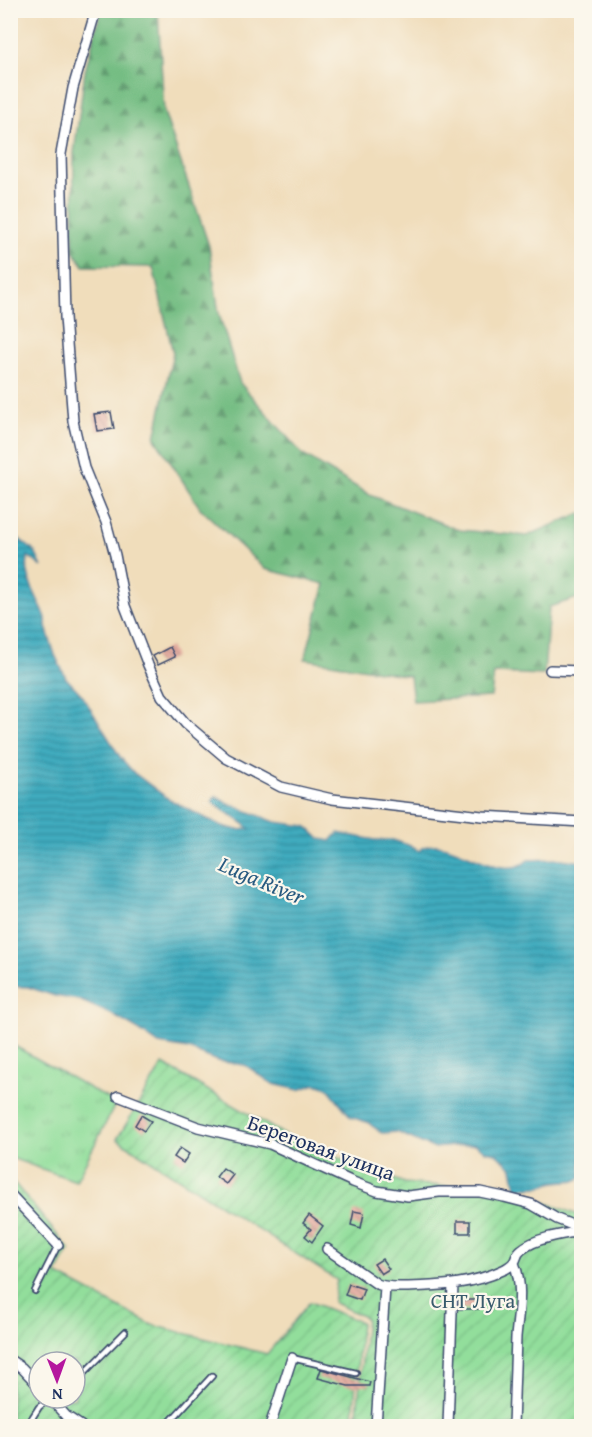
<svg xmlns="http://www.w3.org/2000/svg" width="592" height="1437" viewBox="0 0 592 1437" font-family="'Gentium Book Plus',serif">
<defs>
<pattern id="grass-tufts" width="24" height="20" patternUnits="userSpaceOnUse" patternTransform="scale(1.5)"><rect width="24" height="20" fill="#92de9b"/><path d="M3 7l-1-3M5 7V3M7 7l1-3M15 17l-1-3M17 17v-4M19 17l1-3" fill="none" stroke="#7dbf88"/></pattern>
<pattern id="forest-firs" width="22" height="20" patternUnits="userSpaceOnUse" patternTransform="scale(1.5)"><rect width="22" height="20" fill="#75bd83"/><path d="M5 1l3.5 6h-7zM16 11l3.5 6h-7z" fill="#5f9a6e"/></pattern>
<pattern id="garden-furrows" width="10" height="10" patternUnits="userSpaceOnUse" patternTransform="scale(1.5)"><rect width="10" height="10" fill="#92de9b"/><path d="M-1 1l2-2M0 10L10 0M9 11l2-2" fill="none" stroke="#7dbf88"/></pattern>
<pattern id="water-rules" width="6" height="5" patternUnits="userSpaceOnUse" patternTransform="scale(1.5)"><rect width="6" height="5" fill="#3fabbe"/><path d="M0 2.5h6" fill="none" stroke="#348c9e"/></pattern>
<pattern id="building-back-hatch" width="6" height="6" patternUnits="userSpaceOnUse" patternTransform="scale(1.5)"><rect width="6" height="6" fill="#e3a99d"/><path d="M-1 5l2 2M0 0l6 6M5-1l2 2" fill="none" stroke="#b78a83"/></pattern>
</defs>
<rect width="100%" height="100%" fill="#fbf7ec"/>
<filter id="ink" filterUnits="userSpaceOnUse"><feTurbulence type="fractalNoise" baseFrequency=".0167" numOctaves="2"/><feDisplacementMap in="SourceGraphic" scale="12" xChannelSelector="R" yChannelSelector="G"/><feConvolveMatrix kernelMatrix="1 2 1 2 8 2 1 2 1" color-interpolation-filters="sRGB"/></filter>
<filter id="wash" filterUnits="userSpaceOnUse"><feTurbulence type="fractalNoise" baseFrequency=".008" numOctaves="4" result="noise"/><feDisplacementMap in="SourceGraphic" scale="24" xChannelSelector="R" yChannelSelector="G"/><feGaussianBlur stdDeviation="1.35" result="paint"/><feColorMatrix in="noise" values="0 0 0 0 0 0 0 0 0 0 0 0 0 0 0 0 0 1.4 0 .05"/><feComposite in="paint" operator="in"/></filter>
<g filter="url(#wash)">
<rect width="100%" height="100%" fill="#f0ddbb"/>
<!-- grass -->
<path fill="url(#grass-tufts)" stroke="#56867c" stroke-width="1.5" d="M11,1044L116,1103L76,1181L11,1158Z"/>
<!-- forest -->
<path fill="url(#forest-firs)" stroke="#487670" stroke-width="1.5" d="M101,11H158L164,112L209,246L219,314L240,383L303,455L370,495L459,530L527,536L581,513V597L549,607L544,675L494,673L491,697L413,701L410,676L305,659L325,584L265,569L200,508L155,438L173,353L153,267L84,266L73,251L74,153L85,71Z"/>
<!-- garden -->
<path fill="url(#garden-furrows)" stroke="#56867c" stroke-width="1.5" fill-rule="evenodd" d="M163,1064L297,1142L404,1183L518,1192L581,1216V1426H363L364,1415L357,1414L366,1318L333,1302L337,1280L117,1139Z
M10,1178L70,1250L56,1274L152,1325L267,1354L310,1302L361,1322L353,1417L361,1418L360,1426H11ZM39,1362H75V1398H39Z"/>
<!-- water -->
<path fill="url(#water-rules)" stroke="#2d6d8e" stroke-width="1.5" d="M11,518L17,537L35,552L42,567L28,556L27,568L31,585L46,618V627L55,655L66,678L82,695L120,757L134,773L170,800L219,825L237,830L250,829C238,818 224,812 212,802L215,796L225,802L275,822L306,826L320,839L331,841L338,833L375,840H393L408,845L419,851C444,826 498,888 528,860L561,859L581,862V1178L577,1180L554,1182L539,1187L516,1188L512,1168L496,1153L485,1151L475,1144L433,1148L397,1132L382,1133L367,1122L351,1117L328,1088L315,1084L299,1090L273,1084L245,1065L217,1061L189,1049L159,1044L137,1029L111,1014L79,1000L55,996L28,987L11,986Z"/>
<g id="blocks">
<!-- building -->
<path fill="url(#building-back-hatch)" d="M111,412L114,429L97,431L94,414Z
M170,647L175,657L158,665L153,656Z
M141,1115L151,1121L144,1131L135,1125Z
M180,1148L189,1154L183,1163L174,1157Z
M223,1168L233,1175L226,1184L216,1177Z
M354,1211L364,1213L361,1228L351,1225Z
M309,1215L323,1226L312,1242L305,1236L311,1229L303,1223Z
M457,1221H470V1233H457Z
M382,1259L389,1269L381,1274L374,1264Z
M349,1284L364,1289L360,1300L345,1295Z
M459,1300H479V1309H459Z
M321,1369L370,1382L369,1386H348L318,1378Z"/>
</g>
</g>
<g filter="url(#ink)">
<use href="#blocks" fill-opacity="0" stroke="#3b496c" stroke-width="1.5"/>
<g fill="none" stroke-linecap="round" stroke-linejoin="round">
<defs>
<path id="service" d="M35,1291L58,1245
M292,1358L356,1373
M75,1382L125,1332
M27,1426L39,1407L49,1399
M166,1426L212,1376"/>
<path id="minor" d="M96,10L73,88L61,154L65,317L73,421L84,468L106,522L115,555L125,606L148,665L162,696L186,724L226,758L281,787L332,799L412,808L482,816L582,822
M550,670L582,671
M118,1096L198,1127L270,1144L353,1182L377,1191L408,1196L439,1192H480L504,1197L531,1204L557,1219L582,1229
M10,1194L58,1245
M327,1249L377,1284C387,1288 397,1287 408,1287C440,1286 474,1284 503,1270C506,1269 512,1265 514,1262C517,1258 516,1254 521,1250C535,1238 563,1234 582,1231
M10,1360L22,1368L39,1386
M50,1398L66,1416L81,1426
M270,1426L292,1358
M376,1426L385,1287
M448,1426L453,1284
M513,1426C514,1397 515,1367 516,1337C518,1313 524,1287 514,1263
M581,1426L582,1423"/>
</defs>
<!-- service casing -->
<use href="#service" stroke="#3b496c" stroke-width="8"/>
<!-- minor casing -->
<use href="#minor" stroke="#3b496c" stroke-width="12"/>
<!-- service -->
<use href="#service" stroke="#fff" stroke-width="4.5"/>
<!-- minor -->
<use href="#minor" stroke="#fff" stroke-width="9"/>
</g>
</g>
<g text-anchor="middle" stroke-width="4.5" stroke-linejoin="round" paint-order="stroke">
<!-- street labels -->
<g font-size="21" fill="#1b2f5e" stroke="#fbf7ec">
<text transform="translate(321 1148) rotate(20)" y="7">Береговая улица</text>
</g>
<!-- park labels -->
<g font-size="21" fill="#395b6d" stroke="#fbf7ec">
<text x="473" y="1308">СНТ Луга</text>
</g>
<!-- water labels -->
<g font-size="22" font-style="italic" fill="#285a80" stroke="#fbf7ec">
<text transform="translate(262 880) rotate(23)" y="8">Luga River</text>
</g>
</g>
<!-- margin -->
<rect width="592" height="1437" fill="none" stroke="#fbf7ec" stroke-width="36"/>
<!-- north arrow -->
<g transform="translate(57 1380) rotate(179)"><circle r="28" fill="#fbf7ec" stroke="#a1a7b3" stroke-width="1.5"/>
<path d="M0-4.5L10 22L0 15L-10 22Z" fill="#b5179e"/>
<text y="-9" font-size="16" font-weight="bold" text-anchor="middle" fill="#1b2f5e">N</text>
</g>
</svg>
